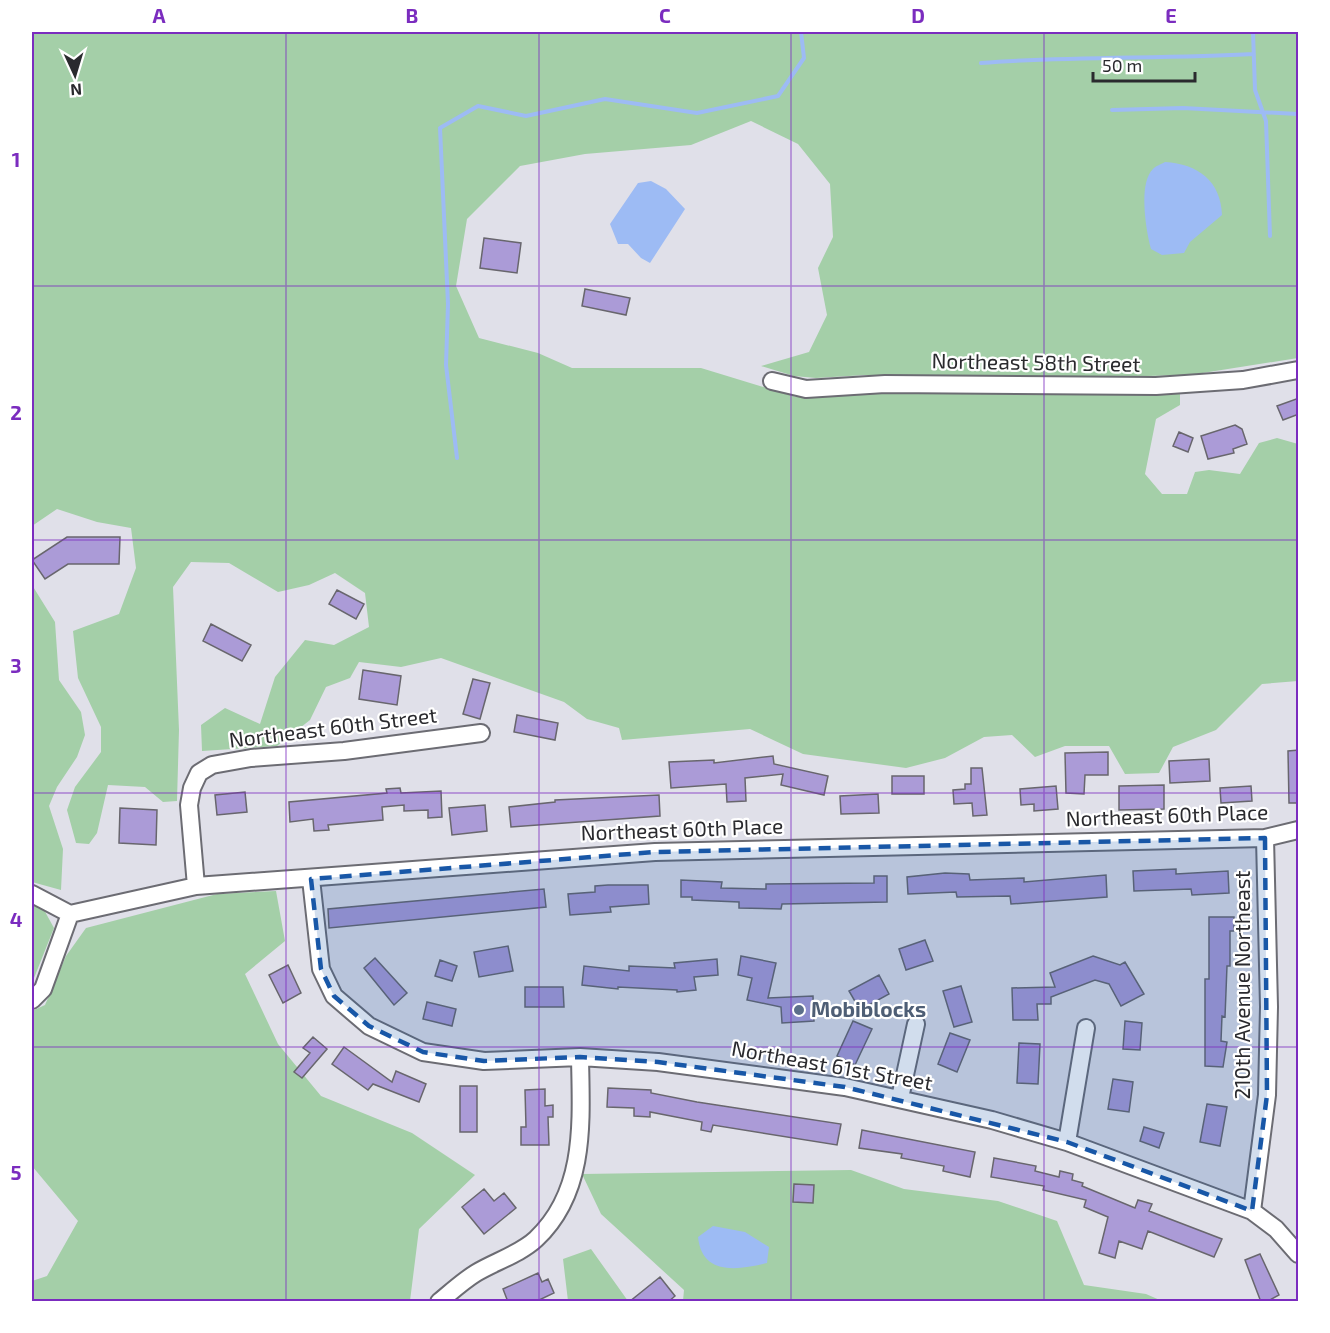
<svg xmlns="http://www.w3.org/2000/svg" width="1330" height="1333" viewBox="0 0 1330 1333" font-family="'Exo 2',sans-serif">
<rect width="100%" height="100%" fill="#e0e0e9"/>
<!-- green -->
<path fill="#a4cfa8" d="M32,32H1298V358L1190,375L1102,377L865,375L816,378L794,376L761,366L809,352L827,315L818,268L833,237L830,184L798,144L751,121L691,145L585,154L520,166L467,219L456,286L479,338L538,353L572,368H701L796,397L850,391L1117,394L1180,392V405L1156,419L1145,474L1162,494H1187L1195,472L1209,470L1240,474L1259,443L1277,438L1298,444V681L1262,684L1216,730L1173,747L1159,773L1125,774L1109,746H1065L1035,757L1012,735L984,737L945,758L906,768L803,754L750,729L622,740L619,728L587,719L564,702L441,658L401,667L359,662L350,678L326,687L310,720L277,746L202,751L201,725L225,708L260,724L275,677L305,640L334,645L369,627L365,593L335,573L309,585L278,592L229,563L191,562L173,587L179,730L177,801L163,802L145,787L108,785L97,833L89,844L76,843L67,810L75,787L101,752V727L78,678L73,631L119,614L136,568L131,528L97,522L57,509L32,526Z
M32,585L55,622L59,680L81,712L85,735L77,757L57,787L49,806L63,849L61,890L32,882Z
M276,891L285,941L245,974L278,1044L321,1096L412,1133L475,1175L419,1229L410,1301H32V1281L47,1276L78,1221L32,1166V1011L45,1005L66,956L86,928L217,894Z
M32,903L43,908L54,928L32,983Z
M851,1170L904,1189L998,1201L1057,1221L1084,1285L1146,1294L1162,1301H683L684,1290L601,1214L582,1174Z
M591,1249L628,1301H568L563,1259Z"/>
<!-- water -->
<path fill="#9dbbf4" d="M1165,162C1198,164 1221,181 1222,215L1190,242L1184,253L1162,255L1151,249C1146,231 1138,183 1153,169C1155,166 1162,164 1165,162Z
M651,181L666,189L685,209L650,263L641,258L628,244H618L610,224L638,183Z
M713,1226L745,1232L769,1247L767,1263C738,1270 702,1276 698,1237Z"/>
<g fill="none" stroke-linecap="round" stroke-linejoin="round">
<!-- stream -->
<path stroke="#9dbbf4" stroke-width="4" d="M1253,32L1255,90L1266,121L1270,236
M981,63C1072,56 1163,59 1254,54
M1112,110L1183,108L1298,114
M457,458L446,365L448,304L440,128L478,106L526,116L605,99L697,113L778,96L804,58L801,32"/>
</g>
<!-- building -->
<path fill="#ab9bd7" stroke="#68666d" stroke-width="1.5" d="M484,238L521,243L517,273L480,268Z
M585,289L630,298L626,315L582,306Z
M1299,398V414L1283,420L1277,406Z
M1235,425L1242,429L1247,444L1233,449L1234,453L1208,459L1201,436Z
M1179,432L1193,438L1188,452L1173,446Z
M67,537H120L119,564H68L45,579L32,560Z
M337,590L364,604L356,619L329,604Z
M211,624L251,645L242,661L203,641Z
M363,670L401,676L397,705L359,699Z
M473,679L490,683L480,719L463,714Z
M517,715L558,723L555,740L514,732Z
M1299,750V803H1289L1288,751Z
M1108,752V775H1085L1084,794L1066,793L1065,753Z
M773,756L774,764L828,776L824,795L781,785L783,774L745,778L746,801L727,802L726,784L671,788L669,762L714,760V763Z
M1209,759L1210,781L1170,783L1169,761Z
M971,768H982L987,815L973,816L972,803L954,804L953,790L965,789V784H971Z
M892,776H924V794H892Z
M1164,785V809L1119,810V786Z
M1056,786L1058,809L1034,811V804L1021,805L1020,789Z
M1251,786L1252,801L1221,803L1220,788Z
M400,788L401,793L441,791L442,817L428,818V810L404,811V805L382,807L383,820L328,825L329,830L314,831L313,819L290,822L289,802L387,793L386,789Z
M245,792L247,812L217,815L215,795Z
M878,794L879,813L841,814L840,796Z
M659,795L660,816L511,827L509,807L555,802V800Z
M485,805L487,831L452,835L449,808Z
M120,808L157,810L156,845L119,843Z
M1176,869V874L1228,871L1229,893L1192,895L1191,889L1134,891L1133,871Z
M945,873L969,874L970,880L1024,878V882L1106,875L1107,897L1011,904L1010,896L957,897L956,892L908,894L907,877Z
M874,876H887V902L782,904L781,909L739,908V902L692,900V897H681V880L722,882L721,888L766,889V884L874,883Z
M608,885H648L649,904L610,907L611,912L570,915L568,894L595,892V886Z
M544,889L546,907L329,928L328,909Z
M1209,917H1234V931H1230V966H1227L1225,1017L1222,1016L1221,1041L1227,1042L1223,1067L1205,1066V979H1209Z
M925,940L933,961L906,970L899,949Z
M508,946L513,971L479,977L474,952Z
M741,956L776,963L768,998L813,996L814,1021L782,1023L781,1007L747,1000L752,978L738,975Z
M1093,956L1120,965L1125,962L1144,994L1121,1006L1109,984L1095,980L1051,997V1004H1037L1038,1020H1013L1012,988L1055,987L1050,973Z
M375,958L407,993L394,1005L364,968Z
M717,959L718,975L694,977L696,990L677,992V990L618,987V989L582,985L584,966L629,971V966L675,968L674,963Z
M440,960L457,966L452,981L435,976Z
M288,965L301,993L283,1003L269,975Z
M879,975L889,994L860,1010L849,991Z
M961,986L972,1022L954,1027L943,991Z
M525,987H563L564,1007H525Z
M427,1002L456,1009L452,1026L423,1019Z
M853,1021L872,1029L855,1065L837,1056Z
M1125,1021L1142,1023L1140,1050L1123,1049Z
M950,1033L970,1040L957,1072L938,1064Z
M313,1037L327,1049L302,1078L294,1072L310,1053L303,1048Z
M1019,1043L1040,1044L1038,1084L1017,1083Z
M344,1047L392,1082L396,1071L426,1084L419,1102L373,1084L368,1090L332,1064Z
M1113,1079L1133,1082L1129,1112L1108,1109Z
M460,1086H477V1132H460Z
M608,1088L651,1090V1093L697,1102L841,1124L837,1145L713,1125L711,1132L701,1130L702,1122L650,1112V1117L634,1116V1108L607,1107Z
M545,1089V1106L553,1105V1117H548L549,1145H521V1127H526L525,1090Z
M1207,1104L1227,1107L1220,1146L1200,1142Z
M1144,1127L1164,1133L1159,1148L1140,1141Z
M862,1130L975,1152L970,1177L943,1171L944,1166L901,1158L902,1154L859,1148Z
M994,1158L1036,1166L1035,1171L1059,1177L1060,1171L1073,1174L1072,1180L1083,1183L1082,1186L1135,1208L1138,1200L1152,1204L1149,1211L1222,1239L1214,1257L1148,1231L1142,1249L1119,1241L1115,1258L1099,1253L1108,1217L1084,1207L1086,1200L1043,1190L1044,1186L991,1177Z
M794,1184L814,1185L813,1203L793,1202Z
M484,1189L494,1201L504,1193L516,1208L484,1234L462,1207Z
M1260,1254L1279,1295L1266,1302H1261L1245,1260Z
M538,1273L542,1282L548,1279L554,1293L535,1302H508L503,1289Z
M660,1277L675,1296L668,1302H629Z"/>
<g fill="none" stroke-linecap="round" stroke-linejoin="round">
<defs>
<path id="street" d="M772,381L806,389L885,384L1156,386L1243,380L1298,370
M311,879L321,969L334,996L369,1026L423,1052L484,1061L580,1057L658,1062L845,1087L992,1120L1067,1142L1252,1211L1276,1229L1298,1254
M196,886L189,805L192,788L199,773L212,765L251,758L344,751L481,733
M32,894L70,914
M70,914L196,886L655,852L1265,838L1298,830
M32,1000L43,989L70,914
M900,1098L916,1024
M1067,1142L1086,1028
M1252,1211L1267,1095L1269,1007L1265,838
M439,1302C451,1292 463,1281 476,1273C494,1262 520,1254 536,1239C587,1191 581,1120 580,1057"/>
</defs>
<!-- street casing -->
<use href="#street" stroke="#6c6c73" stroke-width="20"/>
<!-- street -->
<use href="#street" stroke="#fff" stroke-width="16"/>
</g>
<!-- marked area -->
<path fill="#1857a7" fill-opacity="0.2" stroke="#1857a7" stroke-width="4.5" stroke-dasharray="12 8" stroke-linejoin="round" d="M1265,838L1267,1095L1252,1211L1067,1142L845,1087L658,1062L580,1057L484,1061L423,1052L369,1026L334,996L321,969L311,879L655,852Z"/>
<!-- grid -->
<path fill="none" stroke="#7b2cbf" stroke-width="1.5" stroke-opacity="0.55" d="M286,32V1302M539,32V1302M791,32V1302M1044,32V1302M32,286H1298M32,540H1298M32,793H1298M32,1047H1298"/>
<!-- markers -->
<circle fill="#5c6f8a" stroke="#fff" stroke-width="2" cx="799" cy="1010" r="6"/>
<g text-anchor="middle" stroke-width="4.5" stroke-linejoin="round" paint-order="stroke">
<!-- street labels -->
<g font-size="21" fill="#2a2a2e" stroke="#fff">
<text transform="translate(1036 363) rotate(1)" y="7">Northeast 58th Street</text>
<text transform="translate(333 728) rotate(-7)" y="7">Northeast 60th Street</text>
<text transform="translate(1167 816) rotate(-2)" y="7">Northeast 60th Place</text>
<text transform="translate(682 830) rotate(-2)" y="7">Northeast 60th Place</text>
<text transform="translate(1243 985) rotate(-90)" y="7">210th Avenue Northeast</text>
<text transform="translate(832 1066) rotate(10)" y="7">Northeast 61st Street</text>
</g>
<!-- service labels -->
<g font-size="21" font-weight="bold" fill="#4e5e75" stroke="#fff" text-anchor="start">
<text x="811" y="1017">Mobiblocks</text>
</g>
</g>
<!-- border -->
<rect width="1330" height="1333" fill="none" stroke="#ffffff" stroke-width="66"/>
<!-- north arrow -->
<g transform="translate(75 75) rotate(176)" stroke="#ffffff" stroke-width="4.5" paint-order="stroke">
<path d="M0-4.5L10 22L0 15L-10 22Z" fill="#2a2a2e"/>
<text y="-9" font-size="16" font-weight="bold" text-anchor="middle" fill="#2a2a2e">N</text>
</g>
<!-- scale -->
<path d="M1093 72v9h102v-9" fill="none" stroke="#2a2a2e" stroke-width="3"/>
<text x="1102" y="72" font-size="18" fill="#2a2a2e" stroke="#ffffff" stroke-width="4.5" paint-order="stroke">50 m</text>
<rect x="33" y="33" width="1264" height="1267" fill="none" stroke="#7b2cbf" stroke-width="2"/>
<g font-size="20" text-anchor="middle" font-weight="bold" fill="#7b2cbf">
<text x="159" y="23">A</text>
<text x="412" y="23">B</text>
<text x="665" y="23">C</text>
<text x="918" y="23">D</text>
<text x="1171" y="23">E</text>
<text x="16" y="167">1</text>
<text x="16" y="420">2</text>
<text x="16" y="673">3</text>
<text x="16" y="927">4</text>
<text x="16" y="1180">5</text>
</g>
</svg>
